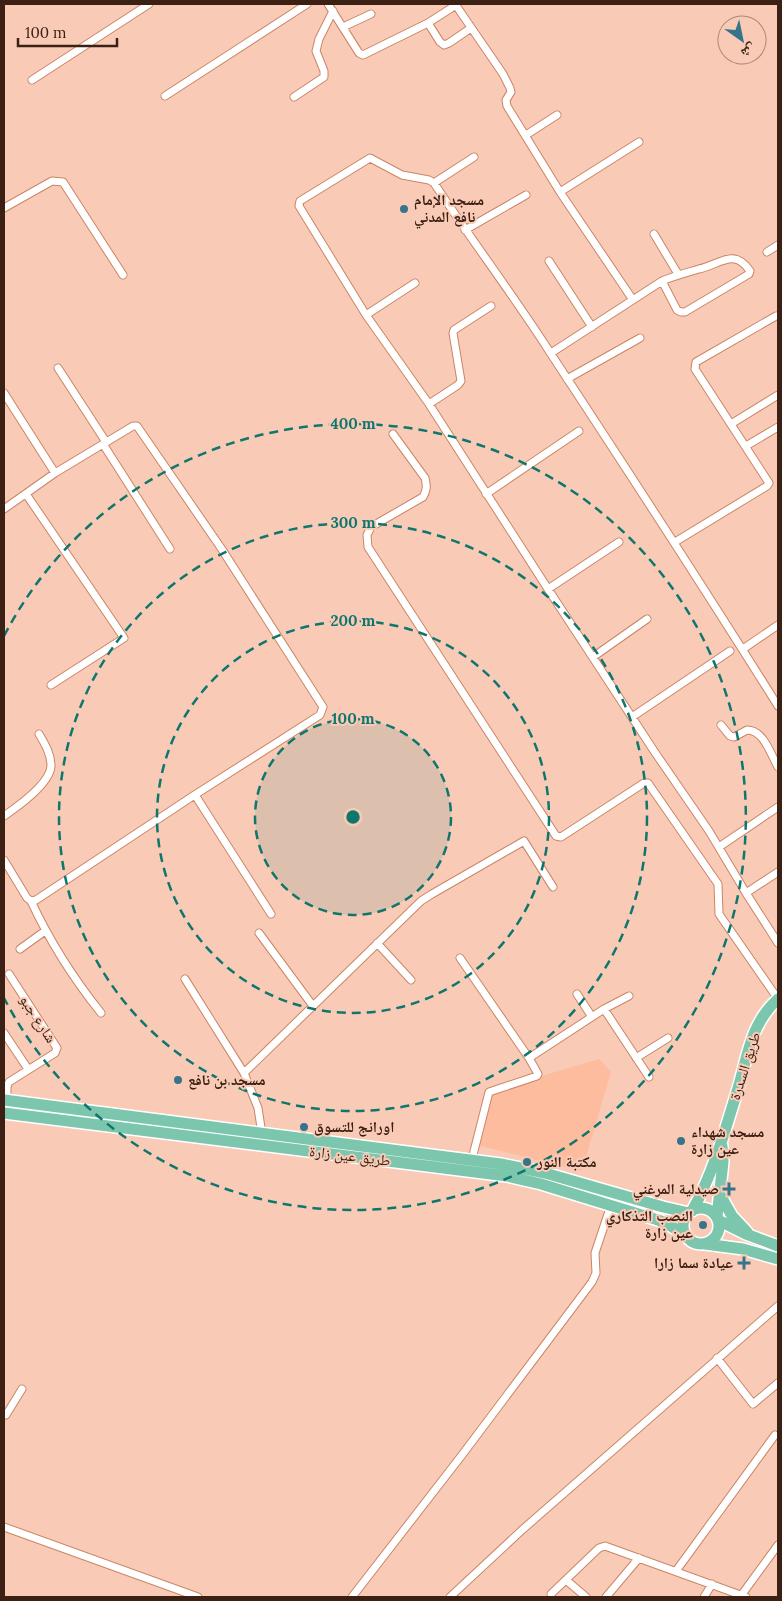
<svg xmlns="http://www.w3.org/2000/svg" width="782" height="1601" viewBox="0 0 782 1601" font-family="Lora,'Noto Naskh Arabic',serif">
<rect width="100%" height="100%" fill="#f9cbb7"/>
<!-- built -->
<path fill="#febc9e" d="M599,1059L611,1072L582,1171L477,1145L491,1091Z"/>
<g fill="none" stroke-linecap="round" stroke-linejoin="round">
<defs>
<path id="street" d="M328,4L359,53L363,55L428,23L440,42L444,45L449,43L471,28
M455,4L503,74L510,88L511,92L506,100L507,106L560,192L633,300
M428,23L456,5
M343,27L371,14
M32,80L149,4
M165,96L307,4
M294,97L324,77V71L316,51L319,39L333,11
M526,135L557,115
M434,183L474,157
M560,192L639,142
M4,208L52,181L63,182L123,275
M465,230L526,195
M654,234L678,274
M767,252L778,245
M549,261L592,327
M366,315L415,283
M551,353L662,281C674,276 686,273 699,269C719,265 734,247 750,271L749,274L685,312H681L677,310L662,281
M58,368L106,442
M567,379L640,338
M4,393L55,473
M429,404L458,385L461,381L453,333L454,330L491,306
M731,424L778,395
M393,434L425,478C427,486 427,490 423,497L371,527L367,535L368,547L556,836L561,837L644,783H648L718,884L719,914L778,999
M103,444L170,549
M746,446L778,427
M26,494L124,638L51,685
M486,494L579,431
M4,509L55,473L133,426H137L221,548L323,707L320,715L193,796L36,900L31,901
M675,542L767,486L769,483L695,369L696,362L776,316
M548,589L619,542
M743,649L778,625
M593,657L647,619
M778,706C704,588 628,471 551,354C514,296 472,241 434,183L429,180L402,175L370,158L300,201L299,206L366,315L429,404L548,589L656,754L709,831L746,893L778,943
M632,717L730,651
M721,725L730,736L734,737L747,730C764,730 771,755 778,767
M195,795L271,914
M4,816C17,807 50,784 51,766C51,754 45,744 39,734
M719,847L778,807
M4,860L27,898L31,901C50,942 73,978 101,1013
M746,893L778,872
M259,933L313,1006
M377,943L411,980
M20,949L45,931
M460,958L529,1058L538,1074L537,1076L489,1092L472,1159
M185,979L244,1073L258,1108L262,1134
M577,994L592,1017
M604,1009L649,1077
M4,1033L28,1069
M529,1058L604,1009L629,996
M636,1058L668,1038
M244,1073L421,901L432,894L524,841L553,887
M7,1100V1087L9,1082L55,1053L57,1048L9,974
M717,1358L753,1404L778,1383
M4,1414L6,1415L22,1389
M4,1527L198,1597
M676,1571L775,1435
M566,1580L586,1597
M551,1594L599,1548L605,1546L746,1597
M352,1597L462,1455L592,1282L596,1273L595,1253L611,1205
M450,1597L522,1530L778,1306
M606,1597L639,1558
M704,1597L712,1584
M740,1597L778,1545"/>
<path id="primary" d="M4,1100L501,1164L545,1173L663,1207L689,1213
M4,1113L507,1176L541,1184L658,1220L666,1223L687,1236
M719,1193L732,1216L747,1232
M683 1226a18 18 0 1 1 36 0a18 18 0 1 1-36 0Z
M692,1211C714,1172 726,1127 739,1085C748,1053 752,1022 778,999
M717,1217L723,1162L722,1146
M718,1220L746,1234L778,1246
M705,1244L743,1249L778,1259"/>
</defs>
<!-- street casing -->
<use href="#street" stroke="#cb8564" stroke-width="9"/>
<!-- primary casing -->
<use href="#primary" stroke="#fff" stroke-width="14"/>
<!-- street -->
<use href="#street" stroke="#fff" stroke-width="7"/>
<!-- primary -->
<use href="#primary" stroke="#7cc6ae" stroke-width="11"/>
</g>
<!-- distance rings -->
<circle cx="353" cy="817" r="98" fill="#0f766e" fill-opacity=".12"/>
<g fill="none" stroke="#0f766e" stroke-width="2.5" stroke-dasharray="9 6">
<circle cx="353" cy="817" r="98"/>
<circle cx="353" cy="817" r="196"/>
<circle cx="353" cy="817" r="294"/>
<path d="M4 636A393 393 0 1 1 4 998"/>
</g>
<!-- markers -->
<g fill="#37738b" stroke="#f9cbb7" stroke-width="2">
<circle cx="404" cy="209" r="5"/>
<circle cx="178" cy="1080" r="5"/>
<circle cx="304" cy="1127" r="5"/>
<circle cx="681" cy="1141" r="5"/>
<circle cx="527" cy="1162" r="5"/>
<path d="M726.5 1181.5h5v5h5v5h-5v5h-5v-5h-5v-5h5z"/>
<circle cx="703" cy="1225" r="5"/>
<path d="M741.5 1255.5h5v5h5v5h-5v5h-5v-5h-5v-5h5z"/>
</g>
<g text-anchor="middle" stroke-width="4" stroke-linejoin="round" paint-order="stroke">
<!-- poi labels -->
<g font-size="15" font-weight="bold" fill="#3c2013" stroke="#f9cbb7" text-anchor="start">
<text x="414" y="205">مسجد الإمام<tspan x="414" dy="17">نافع المدني</tspan></text>
<text x="188" y="1085">مسجد بن نافع</text>
<text x="314" y="1132">اورانج للتسوق</text>
<text x="691" y="1137">مسجد شهداء<tspan x="691" dy="17">عين زارة</tspan></text>
<text x="537" y="1167">مكتبة النور</text>
<text x="719" y="1194" text-anchor="end">صيدلية المرغني</text>
<text x="693" y="1221" text-anchor="end">النصب التذكاري<tspan x="693" dy="17">عين زارة</tspan></text>
<text x="733" y="1268" text-anchor="end">عيادة سما زارا</text>
</g>
<!-- street labels -->
<g font-size="15" fill="#3c2013" stroke="#f9cbb7">
<text transform="translate(38 1019) rotate(57)" y="5">شارع جبو</text>
<text transform="translate(745 1066) rotate(-72)" y="5">طريق السدرة</text>
<text transform="translate(350 1156) rotate(7)" y="5">طريق عين زارة</text>
</g>
</g>
<circle cx="353" cy="817" r="8" fill="#0f766e" stroke="#f9cbb7" stroke-width="2.5"/>
<g font-size="15" text-anchor="middle" font-weight="bold" fill="#0f766e" stroke="#f9cbb7" stroke-width="4" stroke-linejoin="round" paint-order="stroke">
<text x="353" y="429">400 m</text>
<text x="353" y="528">300 m</text>
<text x="353" y="626">200 m</text>
<text x="353" y="724">100 m</text>
</g>
<!-- border -->
<rect width="782" height="1601" fill="none" stroke="#3c2013" stroke-width="10"/>
<!-- north arrow -->
<g transform="translate(742 40) rotate(147)"><circle r="24" fill="#f9cbb7" stroke="#ad8775"/>
<path d="M0-4L9 19L0 12L-9 19Z" fill="#37738b"/>
<text y="-8" font-size="14" font-weight="bold" text-anchor="middle" fill="#3c2013">ش</text>
</g>
<!-- scale -->
<path d="M18 38v8h99v-8" fill="none" stroke="#3c2013" stroke-width="2.5"/>
<text x="25" y="38" font-size="15" fill="#3c2013" stroke="#f9cbb7" stroke-width="4" paint-order="stroke">100 m</text>
</svg>
